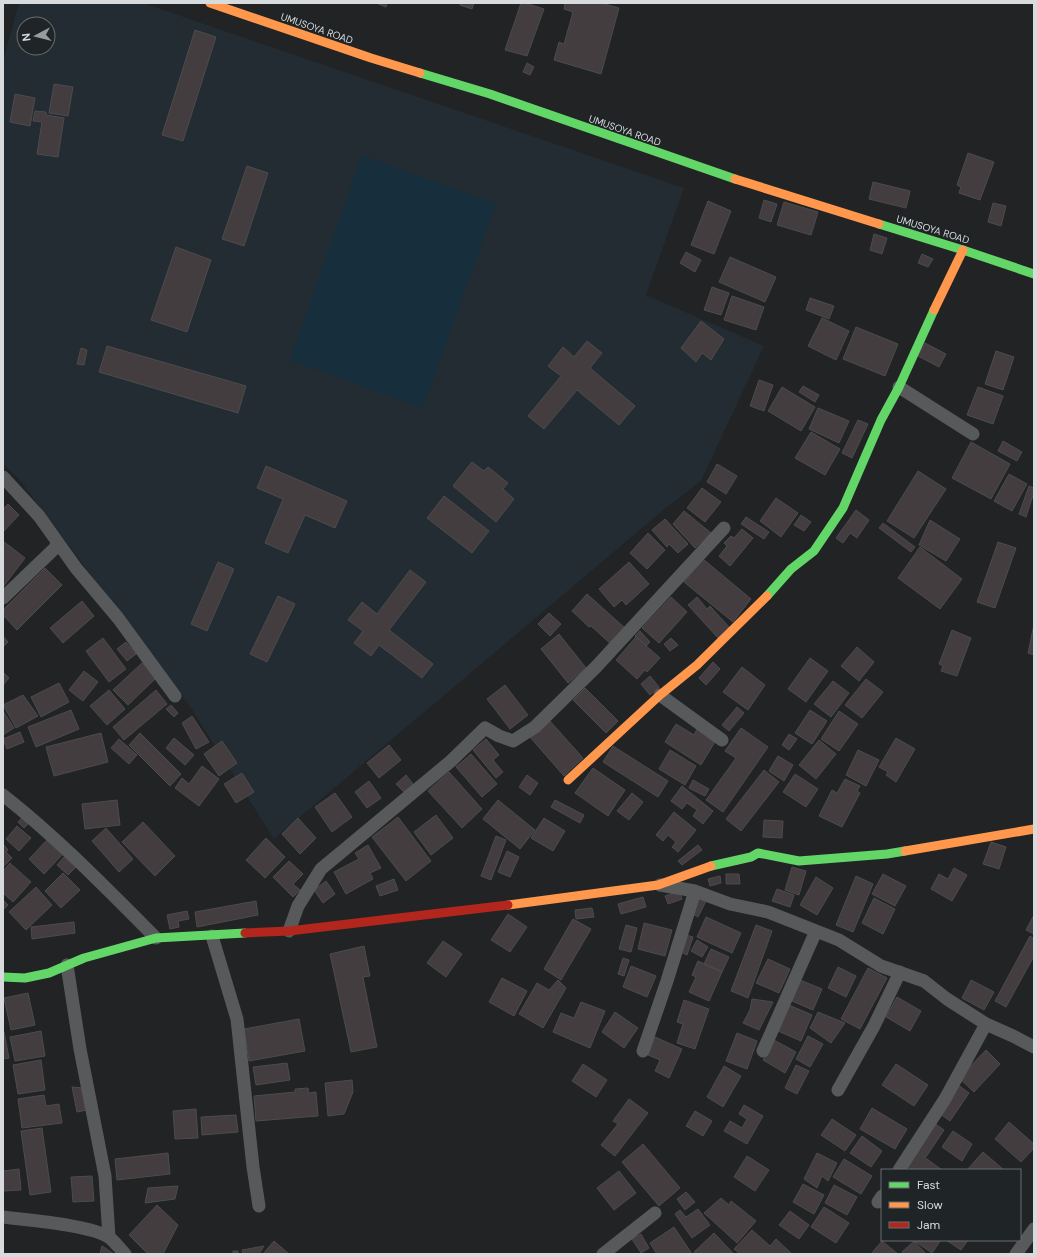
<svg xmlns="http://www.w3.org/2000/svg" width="1037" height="1257" viewBox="0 0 1037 1257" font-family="'DM Sans',sans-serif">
<rect width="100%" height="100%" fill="#212325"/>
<!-- built -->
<path fill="#222c32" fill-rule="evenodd" d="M19,3H143L684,188L646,295L764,346L701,481L667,507L274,839L191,708L18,478L3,464V61ZM24,24H48V48H24Z"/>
<!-- green -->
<path fill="#172f3d" d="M362,155L496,204L423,408L290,360Z"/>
<!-- building -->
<path fill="#433d40" stroke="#4c4b4d" d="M376,3H387L386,7Z
M460,3H474L472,9L460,5Z
M521,3H525L544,9L527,56L505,50Z
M565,3H601L619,8L601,74L554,60L559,42L564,44L573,12L564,9Z
M195,30L216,37L183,141L162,135Z
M527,63L534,67L530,75L523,72Z
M54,84L73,87L68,116L49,113Z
M15,94L35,98L30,126L10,122Z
M35,111L46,112V115L64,118L58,157L37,154L42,122L33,121Z
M968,153L994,162L980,200L959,193L961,187L957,185Z
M247,166L268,173L244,246L222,239Z
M873,182L910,191L906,208L869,199Z
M764,200L777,204L771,222L759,218Z
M708,201L731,211L714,254L691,245Z
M784,202L818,212L811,235L777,225Z
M993,203L1006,206L1001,226L988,222Z
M874,234L887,238L882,254L870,250Z
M176,247L211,260L187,332L151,320Z
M686,252L701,260L695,272L680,263Z
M922,254L933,259L928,267L918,263Z
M730,257L776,277L765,302L719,282Z
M712,287L729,293L721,315L704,310Z
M732,296L764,307L756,330L724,320Z
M810,298L834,306L829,319L806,310Z
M822,318L849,331L836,360L808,346Z
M701,321L724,339L711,360L702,353L696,362L681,348Z
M856,327L898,344L885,376L843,359Z
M587,341L602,353L590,368L635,406L619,425L577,390L544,429L528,416L561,376L548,366L563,347L574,357Z
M925,343L946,354L939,367L918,356Z
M107,346L246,386L238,413L99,372Z
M81,348L87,350L84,365L77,364Z
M996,351L1014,357L1003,390L985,384Z
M759,380L773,385L764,411L750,406Z
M803,386L819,395L815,402L799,392Z
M782,387L815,407L801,431L768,411Z
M978,387L1003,396L993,424L967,415Z
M818,408L849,421L839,443L809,429Z
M858,420L868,424L852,458L842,453Z
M811,432L840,449L825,475L795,458Z
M1003,441L1022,452L1017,461L998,451Z
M971,442L1010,464L991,499L952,478Z
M472,462L484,471L488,467L508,483L503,489L514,499L496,522L453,486Z
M717,464L737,476L726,494L707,482Z
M266,466L347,501L335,528L305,515L288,553L265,543L283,499L257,488Z
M918,471L946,489L914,538L887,521Z
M1009,474L1027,484L1012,511L994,501Z
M1029,486L1034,488V492L1026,517L1019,514Z
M702,488L721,502L705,522L687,508Z
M444,496L489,531L472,553L427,518Z
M776,498L798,513L781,537L760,521Z
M8,504L19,515L3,532V509Z
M856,510L869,520L857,538L850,533L843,543L836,538Z
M684,511L711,533L695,548L673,524Z
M801,515L811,522L804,531L794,525Z
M746,517L769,532L764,539L741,524Z
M665,519L688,544L678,553L669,544L667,547L652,530Z
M930,520L960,539L946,561L919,545Z
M883,523L915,547L911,552L879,528Z
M742,529L753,538L730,566L719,556L727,546L724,543L731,536L734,538Z
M648,533L665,550L647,569L630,553Z
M3,541L25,558L3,587Z
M998,542L1016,548L995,608L977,602Z
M920,547L962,579L940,609L898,578Z
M703,559L751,599L733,622L684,582Z
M218,562L234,569L207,631L191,624Z
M629,562L649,584L626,605L622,600L614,607L599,589Z
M45,568L62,585L17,630L3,615V610Z
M410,570L426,582L389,630L433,664L422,678L379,645L371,656L354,643L363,631L348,620L362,602L377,614Z
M587,594L626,629L612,645L591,626L589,627L572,611Z
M278,596L295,604L267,662L250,654Z
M671,597L687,612L659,643L642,628Z
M697,597L707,609L710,606L730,628L718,638L688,605Z
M82,601L94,616L63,643L50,628Z
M549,613L561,624L550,636L538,624Z
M1034,624V655L1028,653Z
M952,630L971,638L957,676L941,671L943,666L939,664Z
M640,631L650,642L646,646L635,636Z
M559,634L586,668L568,683L541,649Z
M3,636L8,642L3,647Z
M636,637L660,658L647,672L645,670L637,679L616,660Z
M103,638L126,669L109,682L86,651Z
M671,638L678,645L670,651L664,644Z
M126,642L136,654L127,661L117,649Z
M857,647L874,662L859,681L841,666Z
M810,658L828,671L806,702L788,689Z
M713,662L720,669L706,685L699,678Z
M142,663L156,678L128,705L113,690Z
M742,667L765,685L748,710L723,692Z
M84,671L98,682L83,701L69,690Z
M3,672L9,678L3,685Z
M650,676L659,687L650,695L641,684Z
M866,679L883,692L862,718L845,705Z
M833,681L849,693L831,717L814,704Z
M59,683L69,702L41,717L31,697Z
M505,685L528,715L510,729L487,699Z
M585,688L618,721L606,733L573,700Z
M109,690L125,709L107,725L90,706Z
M156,690L167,704L124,740L113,727Z
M23,695L38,716L16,728L3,705Z
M171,705L178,713L174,717L166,709Z
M737,707L744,713L729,731L722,725Z
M71,710L79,729L36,747L28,727Z
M810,710L827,721L812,744L795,733Z
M3,711L14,728L3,735Z
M839,711L858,724L839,751L821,739Z
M192,716L209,742L196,749L182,723Z
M549,720L583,758L564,776L530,737Z
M676,724L694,735L697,729L716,740L701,765L665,742Z
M741,728L768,747L723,812L706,800L736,758L725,751Z
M20,732L24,742L7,749L3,739Z
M101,733L108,762L54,776L46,747Z
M140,733L181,774L170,786L129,745Z
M789,734L797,739L789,750L782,745Z
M174,738L194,755L185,765L166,748Z
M896,738L915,749L896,782L886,775L888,772L879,767Z
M119,739L137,755L129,764L111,748Z
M486,739L499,755L493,760L503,772L496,778L473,750Z
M819,740L836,754L816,779L799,765Z
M222,741L237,763L219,776L204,754Z
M389,745L401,760L379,778L367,763Z
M613,746L668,781L658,797L603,762Z
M670,750L696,766L685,785L659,769Z
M858,750L879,760L866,786L846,775Z
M471,754L497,784L482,797L456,767Z
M778,756L793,765L784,781L769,771Z
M202,766L219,779L199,806L175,788L182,778L189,784Z
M593,768L625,790L608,816L575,793Z
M764,770L779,782L741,831L726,819Z
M449,772L482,809L462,828L428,791Z
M242,773L254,792L236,803L224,784Z
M795,774L818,789L806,807L783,792Z
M406,775L413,784L404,792L396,784Z
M527,775L538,783L530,795L519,787Z
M845,779L860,786L857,791L860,793L842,827L819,816L832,790L837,793Z
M693,780L709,789L705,796L689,788Z
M369,781L381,798L367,808L355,792Z
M682,786L713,811L703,824L693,816L697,810L687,803L682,809L671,801Z
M335,793L352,817L332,832L315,807Z
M632,793L643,802L629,820L617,811Z
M117,800L120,825L85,829L82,804Z
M498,800L535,830L520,849L483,819Z
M555,800L584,815L580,823L551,807Z
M674,812L696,830L678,852L672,847L676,842L668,835L663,841L656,835Z
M436,815L453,838L431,855L414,832Z
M398,817L431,861L406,881L372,837Z
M22,818L28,824L24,828L18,822Z
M298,818L316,838L300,854L282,834Z
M544,818L565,831L553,851L531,838Z
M764,820L783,821L782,838L763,837Z
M143,822L175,856L155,876L122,842Z
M17,826L31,838L19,851L6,839Z
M106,828L133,859L119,872L92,841Z
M496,836L506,840L491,880L481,876Z
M266,838L285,857L265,878L246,860Z
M47,840L63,854L44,874L29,859Z
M991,842L1006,847L999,869L983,864Z
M3,844L8,850L6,852L12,858L3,867Z
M368,845L381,868L370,873L373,879L346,894L334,872L359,859L355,853Z
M698,845L702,850L682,865L678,861Z
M507,851L519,857L510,877L498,872Z
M64,857L76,867L68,875L57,865Z
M289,861L303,874L293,884L300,890L293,897L273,877Z
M10,863L31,882L13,902L3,893V871Z
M792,867L806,871L799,895L785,890Z
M954,868L967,875L952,901L931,889L939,874L948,879Z
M63,873L80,890L61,908L45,891Z
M726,874H739L740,884H726Z
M883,874L906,886L895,906L872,894Z
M720,876L721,883L710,886L708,879Z
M856,876L873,884L853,932L836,925Z
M816,877L833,888L817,915L800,905Z
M394,879L398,890L380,896L376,886Z
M326,881L335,894L323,903L314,890Z
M36,887L52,905L26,930L9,912Z
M777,889L794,895L790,907L772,901Z
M679,891L682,899L668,904L665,896Z
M699,895L707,899L698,917L691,913Z
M643,897L646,907L621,914L618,904Z
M874,898L895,909L883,934L862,923Z
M3,900L8,905L3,910Z
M256,901L258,915L197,927L195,912Z
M592,908L594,917L576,919L575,910Z
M187,911L189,919L178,921L179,927L170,929L167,915Z
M508,914L527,927L510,952L491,940Z
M1034,915V934L1026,930Z
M706,917L741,933L732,953L697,937Z
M573,919L591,929L561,980L544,969Z
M74,922L75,933L32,939L31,927Z
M644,923L672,930L665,956L638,949Z
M626,925L637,928L631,952L619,949Z
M756,925L772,931L748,998L731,991Z
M686,935L693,937L687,955L681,952Z
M1030,936L1034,939V956L1006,1007L995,1001Z
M697,940L708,947L702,957L691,951Z
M443,941L462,954L446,977L427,963Z
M364,946L370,976L363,977L377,1047L351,1052L330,954Z
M711,949L729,957L722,972L704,964Z
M623,958L629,960L624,976L618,974Z
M768,959L790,969L779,993L756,983Z
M698,961L722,972L709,1001L689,992L696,977L692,975Z
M631,966L656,976L647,997L623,987Z
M838,967L856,976L846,997L828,988Z
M868,968L887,978L860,1029L841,1019Z
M502,978L527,991L514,1016L489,1002Z
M558,980L566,988L543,1028L519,1014L537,983L549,990Z
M800,980L822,989L813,1010L792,1001Z
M971,980L994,992L984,1010L962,998Z
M28,993L35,1025L11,1030L4,998Z
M897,997L921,1011L910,1031L886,1017Z
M752,999L773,1002L759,1030L743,1023L750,1010Z
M684,1000L709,1009L695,1049L677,1043L683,1024L677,1022Z
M581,1002L605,1011L590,1048L553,1032L561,1013L574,1018Z
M789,1005L812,1015L801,1041L778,1031Z
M615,1012L638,1028L624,1048L602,1032Z
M818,1012L845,1023L831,1043L810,1028Z
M299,1019L305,1051L249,1061L244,1029Z
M41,1031L45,1056L15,1061L10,1037Z
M3,1032H4L9,1058L3,1059Z
M737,1033L757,1041L747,1069L726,1061Z
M808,1036L823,1044L810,1067L796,1059Z
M655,1037L682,1049L669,1078L655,1071L660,1060L648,1055Z
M774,1040L796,1052L785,1073L763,1060Z
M986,1050L1000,1064L974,1092L959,1078Z
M41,1060L45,1090L18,1094L13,1065Z
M287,1063L290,1080L256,1085L253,1067Z
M583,1064L607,1080L596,1097L572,1081Z
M896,1064L928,1085L914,1106L882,1085Z
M796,1065L809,1071L797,1094L785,1088Z
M724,1066L741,1076L723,1107L707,1097Z
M352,1080L353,1092L344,1114L328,1116L325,1083Z
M958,1085L969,1093L950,1121L939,1113Z
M72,1087L83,1088L87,1110L77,1112Z
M308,1088L309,1093L316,1092L318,1116L256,1121L254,1096L295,1092V1089Z
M44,1095L46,1106L59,1104L62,1123L22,1128L18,1099Z
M629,1099L648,1113L615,1156L601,1145L618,1124L613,1121Z
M744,1105L763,1116L747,1144L724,1131L730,1121L742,1128L747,1119L739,1114Z
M872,1108L907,1129L895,1149L860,1129Z
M196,1109L198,1138L175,1139L173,1111Z
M695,1111L712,1121L703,1136L686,1126Z
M236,1115L238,1132L202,1135L201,1117Z
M832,1119L856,1135L845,1151L821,1135Z
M931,1121L944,1130L926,1157L913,1147Z
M1009,1122L1034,1144V1148L1021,1162L995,1139Z
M42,1128L51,1192L30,1195L21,1131Z
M953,1131L972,1144L962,1161L942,1147Z
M862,1136L882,1151L871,1167L850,1153Z
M643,1144L680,1188L659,1206L622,1162Z
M916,1151L942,1170H912L906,1165Z
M983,1152L1004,1170H967Z
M168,1153L170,1174L117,1180L115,1159Z
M817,1153L837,1163L828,1181L822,1176L817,1188L804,1179Z
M747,1156L769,1170L755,1191L734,1177Z
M844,1159L872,1176L861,1194L833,1177Z
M19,1169L21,1190L3,1191V1171Z
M619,1171L636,1193L614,1210L597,1188Z
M92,1176L94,1201L73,1202L71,1177Z
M803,1184L824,1195L814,1214L793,1202Z
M834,1185L857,1197L847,1215L825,1203Z
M178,1186L175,1199L145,1203L148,1188Z
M686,1192L695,1202L685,1210L677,1199Z
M721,1198L729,1205L731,1201L756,1221L737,1243L704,1213Z
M157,1205L178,1225L163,1254H148L129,1235Z
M824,1207L849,1223L836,1243L811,1227Z
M698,1209L710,1225L692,1238L675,1214L680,1210L686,1217Z
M790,1211L809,1225L799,1239L779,1225Z
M674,1227L692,1254H657L650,1243Z
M752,1230L770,1246L776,1239L792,1254H740L734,1249Z
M714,1233L733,1253L696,1254L694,1252Z
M641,1234L649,1248L641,1253L632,1239Z
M913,1240H941L932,1253Z
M946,1240H968L961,1250Z
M274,1241L289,1254H263Z
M882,1241L898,1254H871Z
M914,1241L926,1254H904L902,1252Z
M102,1246L114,1254H100Z
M264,1246L259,1254H243L242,1250Z
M233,1251H238V1254H233Z"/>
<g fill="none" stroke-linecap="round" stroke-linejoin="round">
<!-- street -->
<path stroke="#58595b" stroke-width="13" d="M899,387L973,434
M3,477L39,516L76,568L118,618L175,696
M3,598L54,549L57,545L56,540
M660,695L722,740
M3,795C58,838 107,889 156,938
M660,885L695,891L730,904L768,912L839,940L881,966L924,981L947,999L986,1024L1013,1036L1034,1047
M289,931L298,906L321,869L451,761L485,728L499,736L513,741L535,727L596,667L724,528
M212,936L237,1019L253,1167L259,1206
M67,965L80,1049L105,1176L109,1237
M643,1051L667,981L695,891
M763,1051L816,931
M838,1090L874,1026L900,972
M899,1170L945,1099L986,1024
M878,1202L882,1196
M3,1217C26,1220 93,1225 110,1238C115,1242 120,1249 125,1254
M603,1254L655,1213
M1016,1254L1034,1229"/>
<!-- fast -->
<path stroke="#63d668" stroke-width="9" d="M420,73L490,94L735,179
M879,224L963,250L1034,274
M767,596L791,569L814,551L843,508L881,420L899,387L934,310
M711,866L751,857L758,853L799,861L887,854L905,851
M3,977L25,978L49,973L84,958L156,938L245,933"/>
<!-- slow -->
<path stroke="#ff974d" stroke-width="9" d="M210,3L371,58L420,73
M735,179L879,224
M934,310L963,250
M568,780L660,695L697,665L767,596
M905,851L1034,829
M508,905L658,885L711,866"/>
<!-- jam -->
<path stroke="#b3261e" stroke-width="9" d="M245,933L289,931L508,905"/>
</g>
<g text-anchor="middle" stroke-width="3" stroke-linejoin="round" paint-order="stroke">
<!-- street labels -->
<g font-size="10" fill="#d8dbdd" stroke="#1f2427">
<text transform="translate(317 28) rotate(19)" y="4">UMUSOYA ROAD</text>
<text transform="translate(625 130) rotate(19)" y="4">UMUSOYA ROAD</text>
<text transform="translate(933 229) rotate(17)" y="4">UMUSOYA ROAD</text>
</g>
</g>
<!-- border -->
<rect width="1037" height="1257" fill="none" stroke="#d8dbdd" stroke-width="8"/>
<!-- legend -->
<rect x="881" y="1169" width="140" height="72" fill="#1f2427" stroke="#696d70"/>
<rect x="889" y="1182" width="20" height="6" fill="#63d668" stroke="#696d70"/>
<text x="917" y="1189" font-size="12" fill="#d8dbdd">Fast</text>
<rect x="889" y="1202" width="20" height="6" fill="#ff974d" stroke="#696d70"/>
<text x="917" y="1209" font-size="12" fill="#d8dbdd">Slow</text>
<rect x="889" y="1222" width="20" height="6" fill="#b3261e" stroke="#696d70"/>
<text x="917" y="1229" font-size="12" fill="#d8dbdd">Jam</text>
<!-- north arrow -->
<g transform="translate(36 36) rotate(263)"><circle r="19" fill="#1f2427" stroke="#696d70"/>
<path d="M0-3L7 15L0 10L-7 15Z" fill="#989b9d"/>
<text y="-6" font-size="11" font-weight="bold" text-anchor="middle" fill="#d8dbdd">N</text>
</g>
</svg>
